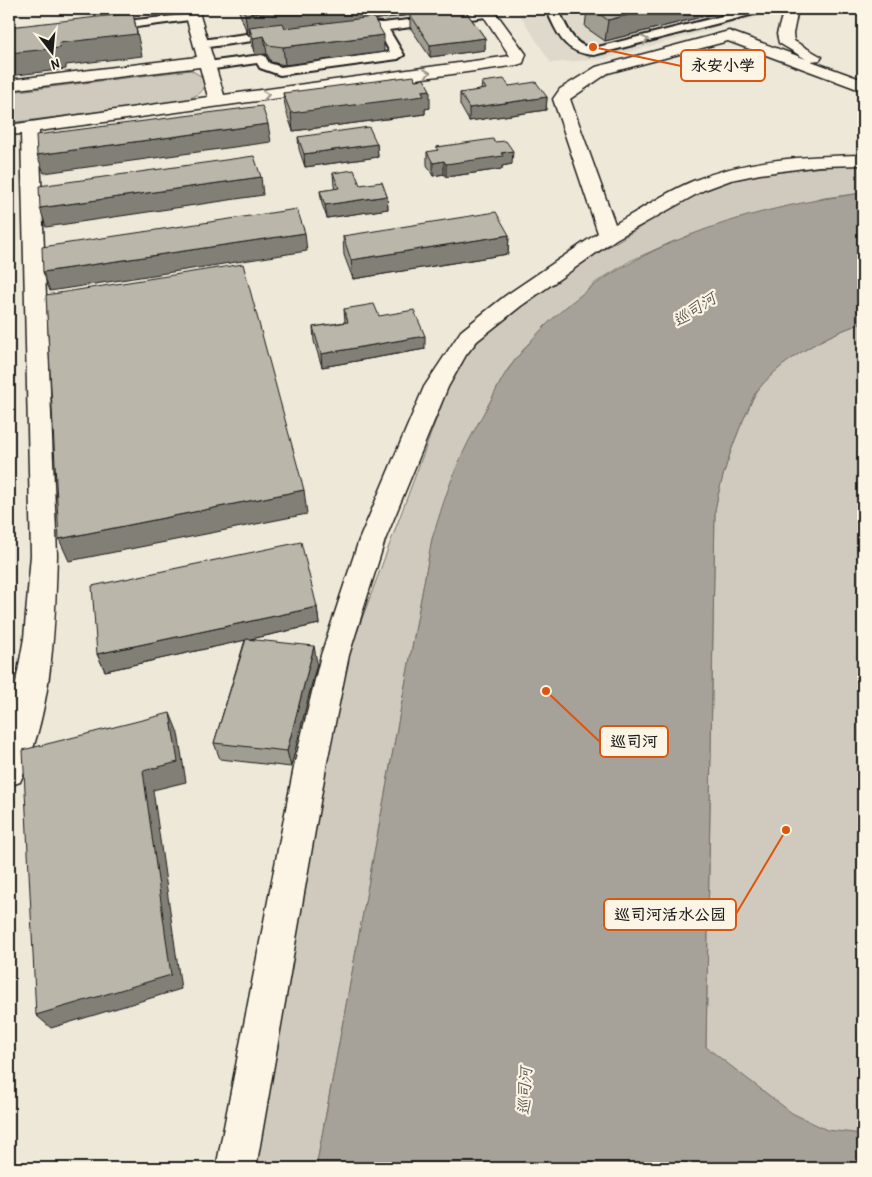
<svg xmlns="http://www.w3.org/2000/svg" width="872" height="1177" viewBox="0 0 872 1177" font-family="'Patrick Hand','LXGW WenKai TC',sans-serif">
<rect width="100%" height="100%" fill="#eee8d9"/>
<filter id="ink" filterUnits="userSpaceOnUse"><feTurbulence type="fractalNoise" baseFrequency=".02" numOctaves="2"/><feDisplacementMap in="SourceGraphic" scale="10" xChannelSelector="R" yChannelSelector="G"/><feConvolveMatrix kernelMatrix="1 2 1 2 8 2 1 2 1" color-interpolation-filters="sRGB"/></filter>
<g filter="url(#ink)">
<!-- built -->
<path fill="#ded9cb" d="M516,9H779L769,14L603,59L551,63Z"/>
<!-- green -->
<path fill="#cfcabd" stroke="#76736c" d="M191,70L204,78L206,86L199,94L184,101L9,123V92Z
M863,164V193L824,198L672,242L630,261L595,283L528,344L508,369L485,411L432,539L316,1168H256L320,775L337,697L354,640L452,377C487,314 573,269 634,231C662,213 691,191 724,182C769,170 817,168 863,164Z
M863,323V1168H752L706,1047L715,510C721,478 731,448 744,418C748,411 751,401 755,394C776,362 827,334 863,323Z"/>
<!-- water -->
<path fill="#a7a299" stroke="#6f6c67" d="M863,193V323C827,334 777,362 755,394C751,401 748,411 744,418C731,448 721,478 715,510L706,1047L792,1113L827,1130L863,1134V1168H316L432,539C439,517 446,493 455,471C465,447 478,423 491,400C497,389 502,377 510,367C591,255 732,210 863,193Z"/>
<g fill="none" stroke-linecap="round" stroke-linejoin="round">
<defs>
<path id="service" d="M546,9H558C567,26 572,47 594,48L750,9H768L766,11L594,55C563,53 558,34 546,9Z
M489,11L495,14L493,16L389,30L404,55L398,59L280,75L260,68L257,63L207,70L201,66L207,62L261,55L265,56L269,63L281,67L390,52L378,30L351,29L345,25L351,21L382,23Z
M193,14L197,15V19L106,31L100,27L106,23Z
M278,30L282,31V37L201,48L195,44L201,40Z"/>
<path id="minor" d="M184,9H198L224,95L510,56L479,9H493L526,54L523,63L517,65L39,131L57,555C55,630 52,713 20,782L9,786V721L24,638L31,555L21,134L9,135V125L208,97L200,67L9,90V80L197,57Z
M784,9H798L793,34L794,41L822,57L820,60L811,61L863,80V91L728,41L608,73L570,99L615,224C640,210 666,192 693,181C746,159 806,156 863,155V165L819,166L760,174L731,180L704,190L616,239L521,306L477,341L466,355L448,387L385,540L349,655L327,762L256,1168H216L295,762L321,655L359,540L424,387L461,331L505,296L598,233L553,99L560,89L596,67L729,31L806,59L779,43L777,34Z"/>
</defs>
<!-- service casing -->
<use href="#service" stroke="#1c1c1c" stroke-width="4"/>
<!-- minor casing -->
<use href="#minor" stroke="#1c1c1c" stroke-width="3"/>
<!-- service -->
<use href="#service" fill="#fcf5e5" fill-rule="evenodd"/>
<!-- minor -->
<use href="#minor" fill="#fcf5e5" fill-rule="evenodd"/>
</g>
<!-- wall -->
<path fill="#a09d92" stroke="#1c1c1c" d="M238,9H472V12L467,13L485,38V50L430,57L410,27V15L375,19L384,52L285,65L271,62L267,54L255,55L252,45L250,35H248Z
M587,9H733L605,41L585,27Z
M482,82L509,86L547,97L546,110L469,121L460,105V93L481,90Z
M283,93L430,108L425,109V114L293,131L286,111Z
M298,137L377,144L378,157L305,167L299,149Z
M494,142L512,164L502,166V169L446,177L444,174L433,176L427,165V152L437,151V147Z
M333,173L360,185L387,196L388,209L327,218L322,204L320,191L335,189L334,186Z
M509,235L508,254L353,279L344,255L343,236Z
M344,309L379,316L425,349L322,367L314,341L313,327L345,322Z
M317,607L319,624L251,639L317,663L291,767L220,759L214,743L245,640L105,671L97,654Z"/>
<!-- shaded-wall -->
<path fill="#827f77" stroke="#1c1c1c" d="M289,9H419L420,14L252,35L249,27L250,35H248L245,14Z
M422,9H472V12L423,18Z
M652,9H733L605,41L608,20Z
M133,13L142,56L66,65V69L9,76V53L59,43Z
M384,35V52L285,65L283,47Z
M264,36L267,54L255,55L253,38Z
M485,38V50L430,57V45Z
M430,90V108L425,109V114L293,131L291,113Z
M547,97L546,110L469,121V108Z
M268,124L271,142L44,173L37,155Z
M377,144L378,157L305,167L304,154Z
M513,151L512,164L502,166V169L446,177V164Z
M444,161V174L433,176V163Z
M261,177L263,195L46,227L40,208Z
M387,196L388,209L327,218L325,205Z
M305,233L307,251L50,291L43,272Z
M509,235L508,254L353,279L351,260Z
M425,336V349L322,367L321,354Z
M304,490L307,514L69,561L59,539Z
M317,607L319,624L105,671L97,654Z
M314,646L317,663L291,767L287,751Z
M170,713L178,733L186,782L153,790L181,989L51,1028L36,1015L143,771Z"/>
<!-- building -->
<path fill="#bab6aa" stroke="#1c1c1c" d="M243,9H289L245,14Z
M455,9H464L485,38L430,45L410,14Z
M592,9H652L608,20Z
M133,13L137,34L59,43L60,48L9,53V27Z
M373,17L384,35L283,47L268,45L264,36L253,38L249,27L283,23L285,28Z
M414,76L415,80L424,79L430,90L422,91L424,96L291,113L283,93Z
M504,79L509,86L536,82L547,97L469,108L460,93L486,89L482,82Z
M262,106L268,124L37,155L36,135Z
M369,127L377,144L304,154L298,137Z
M493,139L494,142L506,141L513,151L501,153L503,156L446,164L444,161L433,163L427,152L438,150L437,147Z
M254,156L261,177L40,208L39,186Z
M354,170L360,185L382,182L387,196L325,205L320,191L339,188L333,173Z
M297,209L305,233L43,272L42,247Z
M496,212L509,235L351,260L343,236Z
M243,264L304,490L59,539L46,295Z
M374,304L379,316L414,310L425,336L321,354L313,327L348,322L344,309Z
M301,542L317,607L97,654L92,586Z
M246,639L314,646L287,751L214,743Z
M170,713L178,762L143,771L171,975L36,1015L23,750Z"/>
<!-- one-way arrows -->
<defs><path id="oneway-chevron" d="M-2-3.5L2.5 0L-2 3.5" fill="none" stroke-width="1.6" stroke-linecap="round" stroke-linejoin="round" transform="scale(1.25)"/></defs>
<g stroke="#97938b">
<use href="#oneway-chevron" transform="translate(645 40) rotate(-15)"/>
<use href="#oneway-chevron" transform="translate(427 73) rotate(-8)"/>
<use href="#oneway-chevron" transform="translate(266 95) rotate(-8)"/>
</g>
</g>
<g text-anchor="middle" stroke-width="4.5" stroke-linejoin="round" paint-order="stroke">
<!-- water labels -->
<g font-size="16" font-style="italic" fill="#5b5854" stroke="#fcf5e5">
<text transform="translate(694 309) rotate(-33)" y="6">巡司河</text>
<text transform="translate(524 1091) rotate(-87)" y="6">巡司河</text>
</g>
</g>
<!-- callouts -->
<path fill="none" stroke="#de560d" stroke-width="2" d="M593 47L681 66M546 691L600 742M786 830L736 914"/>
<g fill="#de560d" stroke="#fcf5e5" stroke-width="2">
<circle cx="593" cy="47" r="5"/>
<circle cx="546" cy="691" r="5"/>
<circle cx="786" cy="830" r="5"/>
</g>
<g fill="#fcf5e5" stroke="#de560d" stroke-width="2">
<rect x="681" y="50" width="84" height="31" rx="5"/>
<rect x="600" y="726" width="68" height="31" rx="5"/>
<rect x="604" y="899" width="132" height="31" rx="5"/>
</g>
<g font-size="16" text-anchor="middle" font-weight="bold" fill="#1c1c1c">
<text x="723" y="71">永安小学</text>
<text x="634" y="747">巡司河</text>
<text x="670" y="920">巡司河活水公园</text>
</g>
<!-- margin -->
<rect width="872" height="1177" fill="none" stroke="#fcf5e5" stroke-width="30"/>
<rect x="15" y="15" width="842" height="1147" fill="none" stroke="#1c1c1c" stroke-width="2" filter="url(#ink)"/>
<!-- north arrow -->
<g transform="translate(52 52) rotate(164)" stroke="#fcf5e5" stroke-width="4" paint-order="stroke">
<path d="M0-4L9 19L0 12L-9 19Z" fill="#1c1c1c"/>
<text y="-8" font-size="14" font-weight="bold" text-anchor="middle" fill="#1c1c1c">N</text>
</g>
</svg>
